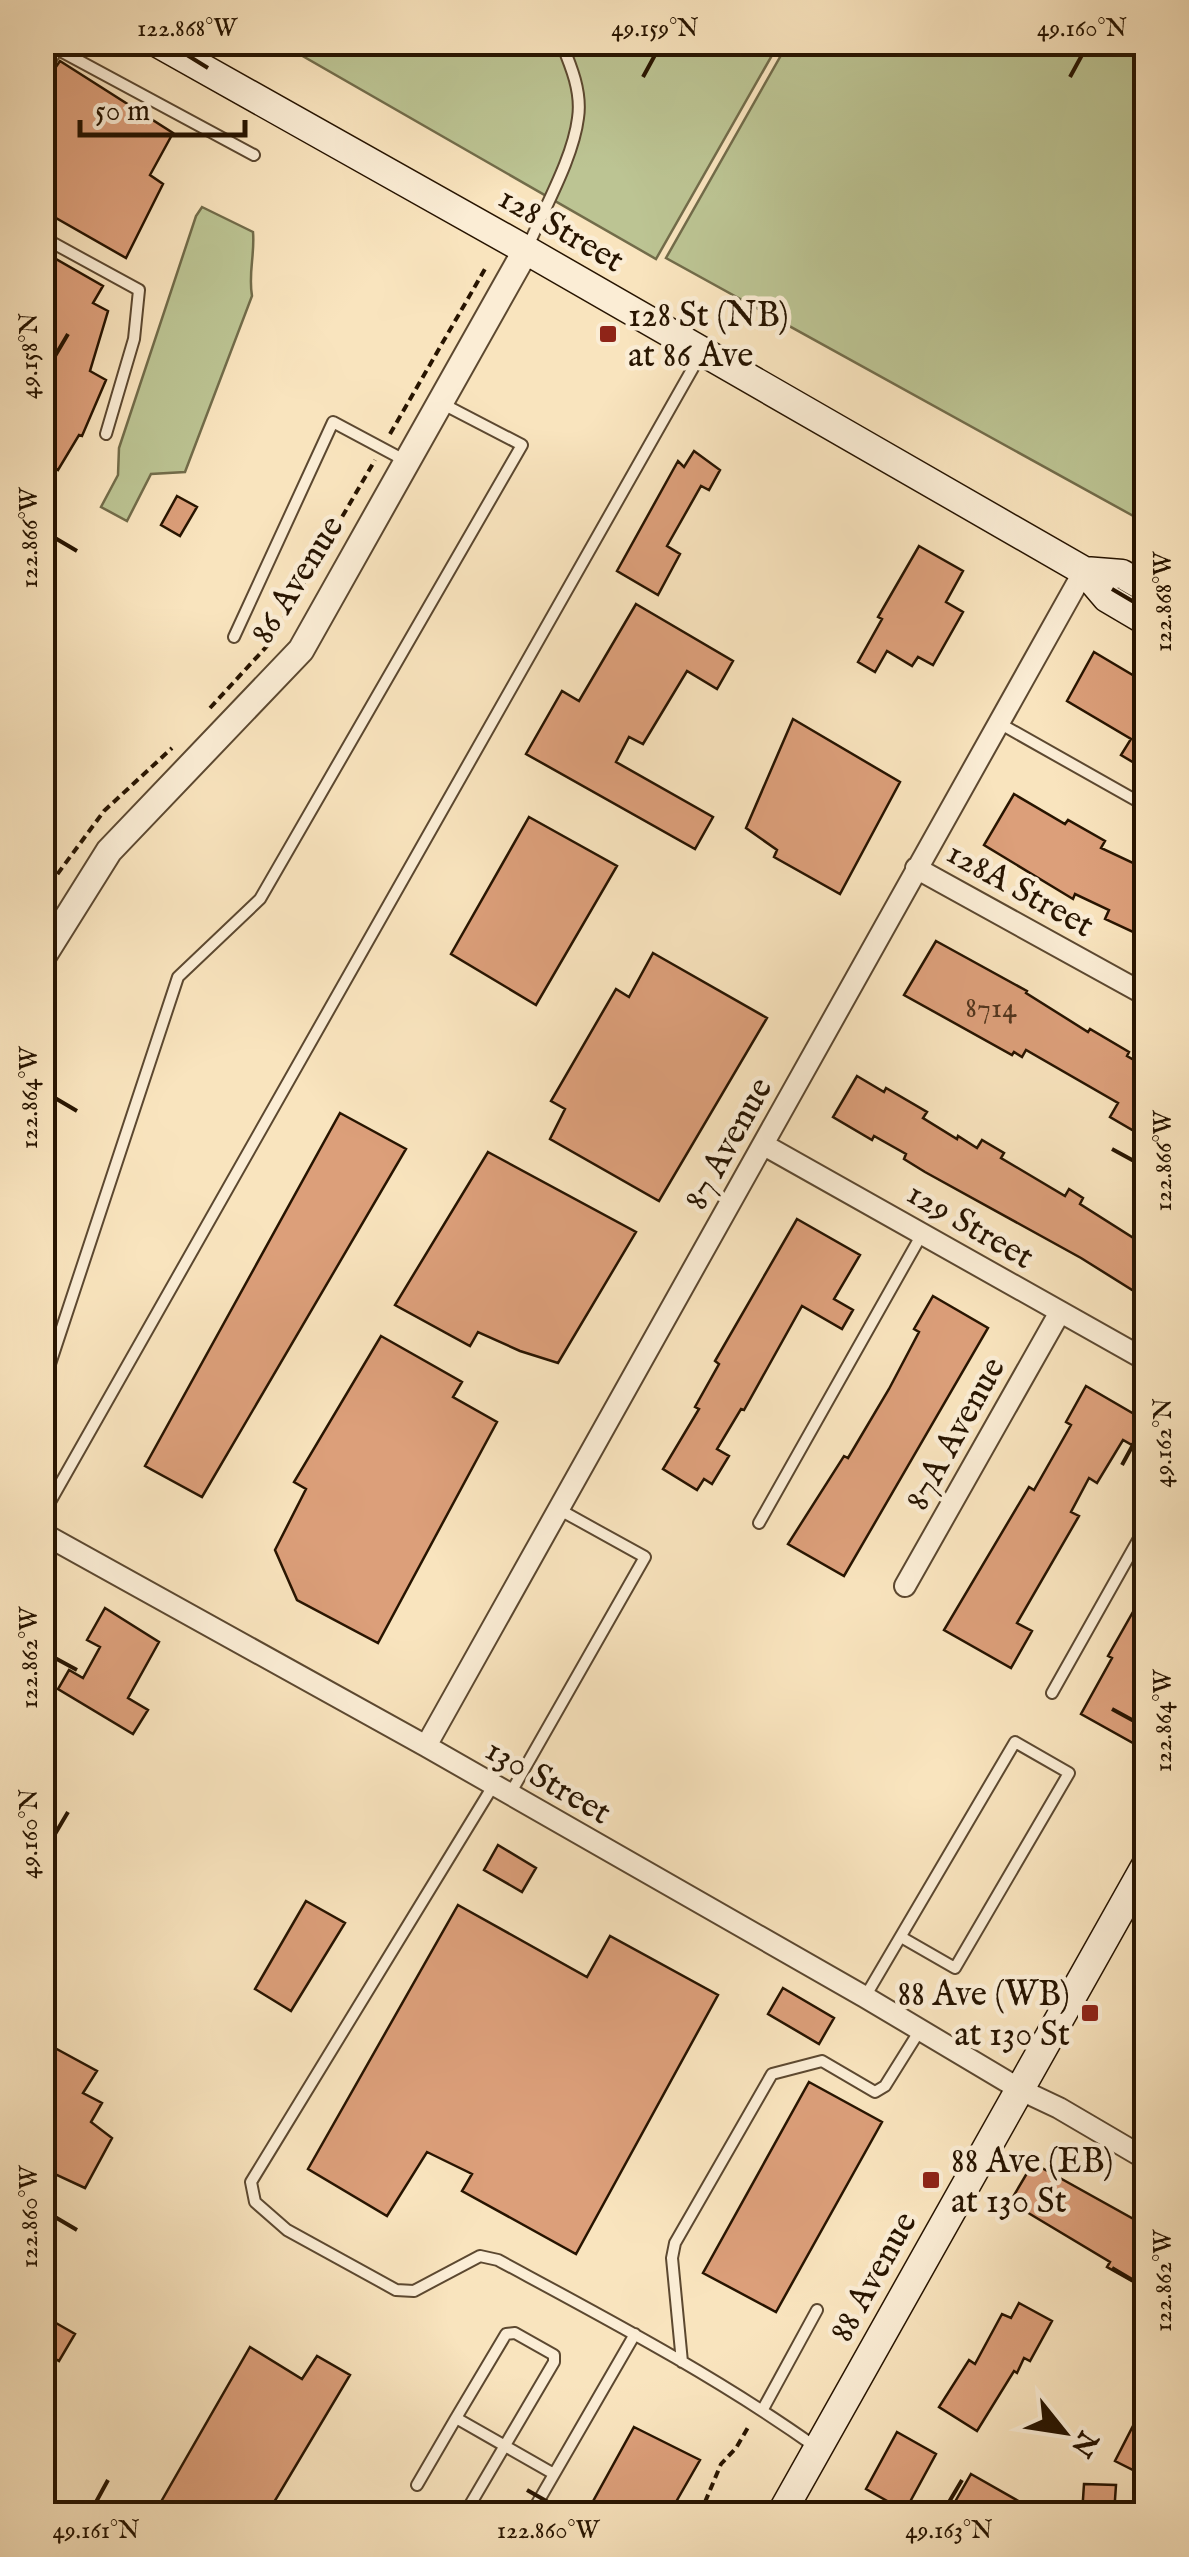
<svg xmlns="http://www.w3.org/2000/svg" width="1189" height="2557" viewBox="0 0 1189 2557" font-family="'IM FELL English',serif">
<rect width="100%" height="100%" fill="#f9e4be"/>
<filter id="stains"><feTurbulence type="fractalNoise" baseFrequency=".002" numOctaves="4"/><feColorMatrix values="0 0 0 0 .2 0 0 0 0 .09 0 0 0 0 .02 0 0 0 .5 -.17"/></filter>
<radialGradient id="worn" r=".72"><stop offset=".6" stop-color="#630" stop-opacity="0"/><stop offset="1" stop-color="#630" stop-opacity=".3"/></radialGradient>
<!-- green -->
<path fill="#bcc493" stroke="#726c4a" stroke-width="2.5" d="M280,43H779L656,259Z
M788,43H1146V523L666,258Z
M202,207L253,232C255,255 248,273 252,296L185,472L151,474L127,521L101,507L118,475L119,448L196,216Z"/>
<!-- building -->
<path fill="#dc9f7a" stroke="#271400" stroke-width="2.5" d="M60,61L173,133L150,175L163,184L126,258L42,210V87Z
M42,251L103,286L93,303L108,311L90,371L106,380L82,436L79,435L58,470L42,461Z
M694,451L720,470L709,490L701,486L667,546L680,554L658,595L617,571L678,461L684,467Z
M177,496L197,507L180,536L161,525Z
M919,546L963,571L946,602L963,612L933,665L918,657L912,666L887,651L875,672L858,662L882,619L878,617Z
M636,604L733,661L717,689L687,671L643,744L629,737L616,762L713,817L695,849L526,754L562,691L579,701Z
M1094,652L1146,683V770L1121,755L1131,739L1067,701Z
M793,719L900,782L840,894L774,857L777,850L746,828Z
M1014,794L1065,824L1068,820L1105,841L1101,848L1146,869V938L1105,919L1109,910L1075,894L1073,899L984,845Z
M529,817L617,866L536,1005L451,954Z
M936,941L1027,991L1026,993L1088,1032L1090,1029L1129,1052L1127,1056L1146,1067V1124L1140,1121L1134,1131L1110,1117L1118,1103L1026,1050L1022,1057L1014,1052L1012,1055L904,995Z
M653,953L767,1018L659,1201L550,1139L565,1109L551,1101L616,989L629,997Z
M857,1076L884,1092L886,1088L927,1112L923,1118L957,1139L958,1136L977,1148L982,1140L1004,1153L1001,1158L1065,1196L1069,1189L1083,1198L1080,1204L1146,1246V1295L1139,1290L1137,1293L1081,1258L925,1172L904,1159L906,1154L874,1136L872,1140L833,1117Z
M340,1113L406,1149L202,1497L145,1466Z
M488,1152L636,1232L558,1363L520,1351L478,1332L470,1346L395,1305Z
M797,1219L860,1255L834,1299L853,1310L842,1329L802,1306L744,1410L741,1409L717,1449L729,1456L712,1484L704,1479L697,1490L663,1469L699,1409L695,1407L719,1364L715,1361Z
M933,1296L988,1328L844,1576L788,1544L844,1456L848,1458L889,1389L919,1332L914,1329Z
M381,1336L462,1382L453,1397L497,1422L378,1643L297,1600L275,1550L306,1489L294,1482Z
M1086,1386L1146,1421L1132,1445L1123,1440L1097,1483L1089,1478L1071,1512L1079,1516L1017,1623L1032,1631L1011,1668L944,1630L1029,1487L1034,1490L1071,1425L1066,1422Z
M1146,1589V1720L1133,1743L1081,1714L1112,1658L1108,1656Z
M105,1608L159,1642L128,1698L148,1710L133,1734L58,1689L69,1670L83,1678L100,1647L87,1640Z
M498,1845L536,1868L522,1892L484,1870Z
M306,1901L345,1923L291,2011L255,1989Z
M458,1905L587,1977L610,1936L718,1995L576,2254L462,2191L472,2174L427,2152L387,2216L308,2169Z
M783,1988L834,2018L819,2044L768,2014Z
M42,2041L97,2071L83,2093L102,2103L91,2122L112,2138L85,2188L55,2174L42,2194Z
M809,2082L882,2122L776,2312L703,2273Z
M1033,2163L1146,2226V2289L1107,2267L1110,2262L1010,2202Z
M1019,2303L1052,2321L1030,2361L1024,2358L1017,2373L1014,2371L977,2431L939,2407L969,2360L975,2364L1002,2314L1011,2318Z
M49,2319L75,2334L59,2361L42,2351V2330Z
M250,2347L302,2379L317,2356L350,2375L267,2514H154Z
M1134,2424L1146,2430V2458L1139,2473L1115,2461Z
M634,2427L700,2460L669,2514H586Z
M897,2432L936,2454L905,2511L866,2489Z
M971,2474L1022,2503L1016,2514H948Z
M1084,2484L1116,2485L1114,2514H1082Z"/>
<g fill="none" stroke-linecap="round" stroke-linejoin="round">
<defs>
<path id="service" d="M42,75L57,49L254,155
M42,237L139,290L134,339L106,434
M527,249C543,210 573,159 578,118C582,92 571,66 561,42
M234,637L333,422L406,461
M999,723L1146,806
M42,1429L47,1419L50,1364L178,977L260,899L522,445L441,403
M42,1516L702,352
M759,1523L922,1234
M1052,1693L1146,1526
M493,1786L251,2182L255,2202L287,2230L396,2290L414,2291L480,2256L498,2260C607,2319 716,2376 817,2448
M510,1794L645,1557L560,1510
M865,1997L1015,1742L1069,1773L955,1968L901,1937
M682,2362L672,2258L675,2243L772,2074L822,2061L875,2092L885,2086L920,2030
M763,2409L817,2310
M417,2485L456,2418
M467,2510L554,2362V2355L515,2333L506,2334L456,2418L554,2474
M531,2514L635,2334"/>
<path id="minor" d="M916,868L1146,995
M764,1145L1146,1360
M42,1533L426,1746L865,1997L1021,2090L1059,2108L1146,2159
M905,1586L1060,1312
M426,1746L1084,571"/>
<path id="tertiary" d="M42,958L109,851L301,650L526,250"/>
<path id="secondary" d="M156,42L526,250L1084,571L1107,598L1146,621
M1084,571L1122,574L1146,588
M781,2514L1146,1865"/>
</defs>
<!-- service casing -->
<use href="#service" stroke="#5c4830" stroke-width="14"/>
<!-- minor casing -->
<use href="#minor" stroke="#5c4830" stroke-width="24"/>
<!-- tertiary casing -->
<use href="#tertiary" stroke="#5c4830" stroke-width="29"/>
<!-- secondary casing -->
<use href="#secondary" stroke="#271400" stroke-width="31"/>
<!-- path -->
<path stroke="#271400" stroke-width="4" stroke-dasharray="8 5" stroke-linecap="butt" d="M390,434L485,269
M210,708L268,645L375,460
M42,895L104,811L172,748
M700,2514L721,2464L736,2448L750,2424"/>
<!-- service -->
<use href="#service" stroke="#fbedd5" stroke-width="10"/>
<!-- minor -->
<use href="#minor" stroke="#fbedd5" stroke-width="20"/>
<!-- tertiary -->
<use href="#tertiary" stroke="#fbedd5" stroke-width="25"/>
<!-- secondary -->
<use href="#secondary" stroke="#fbedd5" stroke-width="28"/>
</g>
<!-- ticks -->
<path fill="none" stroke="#271400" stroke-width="4" d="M187,55L208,68M643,77L655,55M1070,77L1082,55M55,356L68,334M55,538L77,551M1112,589L1134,602M55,1098L77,1111M1112,1149L1134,1161M1122,1465L1134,1443M55,1658L77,1670M1112,1709L1134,1721M55,1834L68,1812M55,2217L77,2230M1112,2268L1134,2281M527,2490L548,2502M96,2502L108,2480M949,2502L962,2480"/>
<!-- markers -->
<g fill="#8f2418" stroke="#fbedd5" stroke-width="4">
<rect x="598" y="324" width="20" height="20" rx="5"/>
<rect x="1080" y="2003" width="20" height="20" rx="5"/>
<rect x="921" y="2170" width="20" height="20" rx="5"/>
</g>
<g text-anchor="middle" stroke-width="9" stroke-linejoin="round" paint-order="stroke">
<!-- number labels -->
<g font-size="30" fill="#54371e">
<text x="991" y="1017">8714</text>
</g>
<!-- street labels -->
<g font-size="35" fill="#271400" stroke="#fbedd5">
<text transform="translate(562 228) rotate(30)" y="12">128 Street</text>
<text transform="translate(296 579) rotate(-58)" y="12">86 Avenue</text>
<text transform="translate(1021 888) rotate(29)" y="12">128A Street</text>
<text transform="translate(727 1143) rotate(-61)" y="12">87 Avenue</text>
<text transform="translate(971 1224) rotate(30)" y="12">129 Street</text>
<text transform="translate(954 1433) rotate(-61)" y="12">87A Avenue</text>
<text transform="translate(549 1780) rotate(30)" y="12">130 Street</text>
<text transform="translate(872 2276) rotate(-61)" y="12">88 Avenue</text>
</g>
<!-- poi labels -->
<g font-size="35" fill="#271400" stroke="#fbedd5" text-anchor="start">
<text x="628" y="326">128 St (NB)<tspan x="628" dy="40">at 86 Ave</tspan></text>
<text x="1070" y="2005" text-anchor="end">88 Ave (WB)<tspan x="1070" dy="40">at 130 St</tspan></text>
<text x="951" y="2172">88 Ave (EB)<tspan x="951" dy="40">at 130 St</tspan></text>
</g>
</g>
<!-- margin -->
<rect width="1189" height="2557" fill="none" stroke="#f9e4be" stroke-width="110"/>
<!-- north arrow -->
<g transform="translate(1064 2432) rotate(120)" stroke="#fbedd5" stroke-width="8" paint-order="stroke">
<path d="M0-8L18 38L0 25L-18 38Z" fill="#271400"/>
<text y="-15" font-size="28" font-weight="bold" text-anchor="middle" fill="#271400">N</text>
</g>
<!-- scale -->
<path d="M80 120v15h165v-15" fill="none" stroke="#271400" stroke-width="5"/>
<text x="95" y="120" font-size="30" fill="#271400" stroke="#fbedd5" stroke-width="8" paint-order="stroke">50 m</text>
<rect x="55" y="55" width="1079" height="2447" fill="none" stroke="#271400" stroke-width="4"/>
<g font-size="25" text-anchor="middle" fill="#271400">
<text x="187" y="36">122.868°W</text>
<text x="655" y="36">49.159°N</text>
<text x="1082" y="36">49.160°N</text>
<text transform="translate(28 356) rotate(-90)" y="9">49.158°N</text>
<text transform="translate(28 538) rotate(-90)" y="9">122.866°W</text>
<text transform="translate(1162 602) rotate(-90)" y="9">122.868°W</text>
<text transform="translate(28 1098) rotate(-90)" y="9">122.864°W</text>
<text transform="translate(1162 1161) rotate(-90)" y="9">122.866°W</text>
<text transform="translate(1162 1443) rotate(-90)" y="9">49.162°N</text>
<text transform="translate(28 1658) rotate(-90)" y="9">122.862°W</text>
<text transform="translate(1162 1721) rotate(-90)" y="9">122.864°W</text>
<text transform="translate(28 1834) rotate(-90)" y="9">49.160°N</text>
<text transform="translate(28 2217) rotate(-90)" y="9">122.860°W</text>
<text transform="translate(1162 2281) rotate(-90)" y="9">122.862°W</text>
<text x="96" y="2538">49.161°N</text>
<text x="548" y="2538">122.860°W</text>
<text x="949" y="2538">49.163°N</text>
</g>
<rect width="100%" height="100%" filter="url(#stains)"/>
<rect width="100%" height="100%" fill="url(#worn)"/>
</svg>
